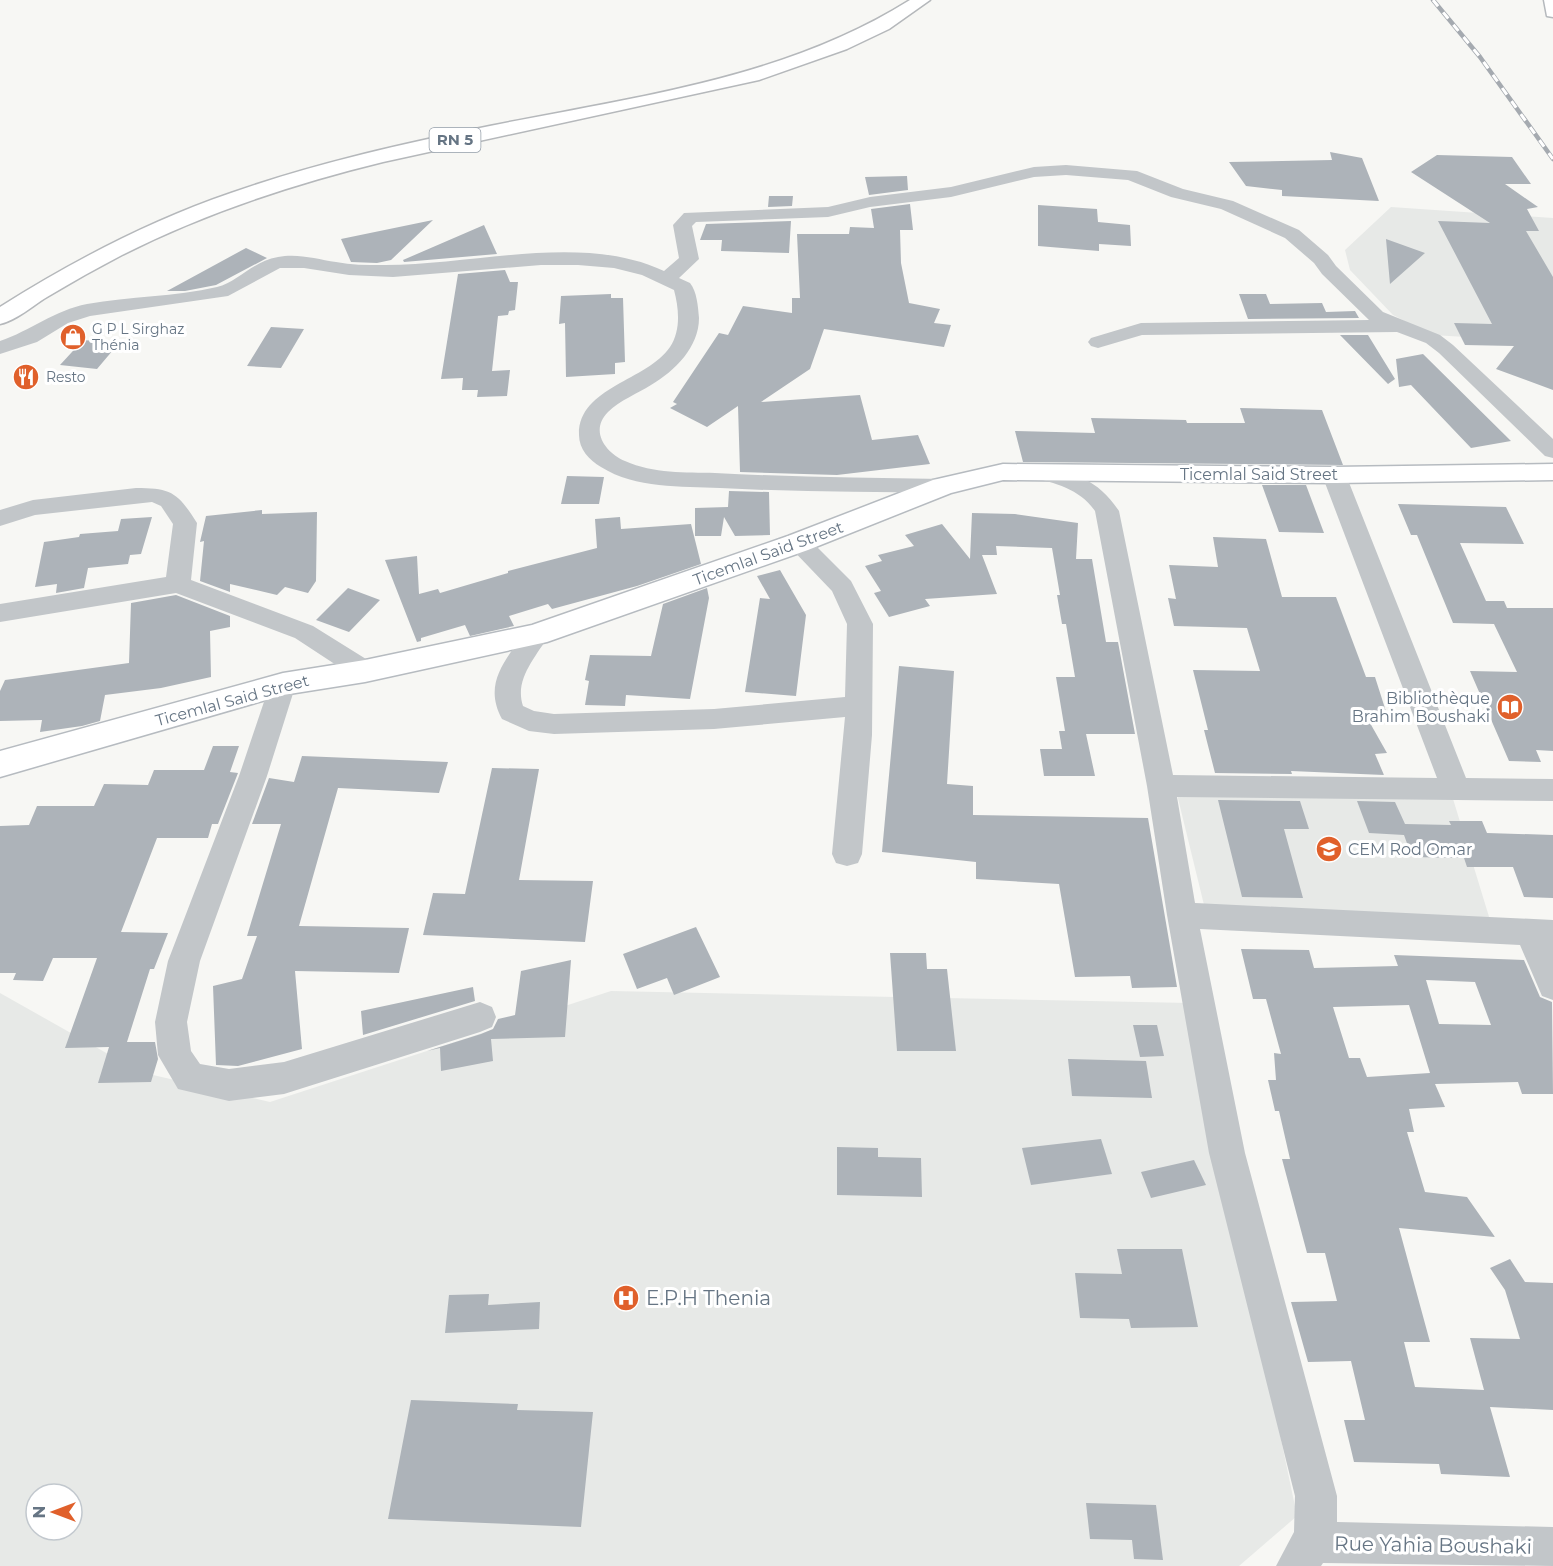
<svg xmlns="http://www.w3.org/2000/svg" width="1553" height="1566" viewBox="0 0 1553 1566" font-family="Montserrat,sans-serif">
<rect width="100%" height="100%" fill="#f7f7f4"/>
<!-- built -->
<path fill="#e7e9e7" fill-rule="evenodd" d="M1391,207L1553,218V342L1432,335L1393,315L1350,270L1345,250Z
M1174,782L1450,789L1490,920L1205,909Z
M611,991L1190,1003L1297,1516L1239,1566H0V993L140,1072L270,1102ZM36,1494H72V1530H36Z"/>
<!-- building -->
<path fill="#adb3b9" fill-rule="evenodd" d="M1330,152L1362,158L1379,201L1282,196V190L1246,186L1229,162L1332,160Z
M1437,155L1512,157L1531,184H1505L1538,207L1527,209L1539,231H1526L1553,277V390L1496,369L1514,346L1465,345L1454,323L1492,324L1438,221L1490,223L1411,172Z
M907,176L908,190L869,195L865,177Z
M769,196H793L792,206L768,207Z
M910,204L913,230H900L901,263L909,303L940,309L934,323L951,325L944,347L824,329L810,369L761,402L860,395L872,440L918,435L930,464L837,475L740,472L738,406L707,427L670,408L677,404L673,402L719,333L728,335L743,306L792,313V298H800L797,234H849L850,227L874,228L871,209Z
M1038,205L1097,209L1098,222L1130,225L1131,246L1099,244V251L1038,246Z
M433,220L391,260L377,263L351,262L341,239Z
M791,221L789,253L721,251L722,240H700L706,224Z
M484,225L497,254L404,262L403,260Z
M1386,239L1425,253L1390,284Z
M246,248L267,258L216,285L185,291H167Z
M505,270L510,282H518L515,310L509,311L508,315L498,316L492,371L510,370L507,396L477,397L478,390H462L463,378L441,379L458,274Z
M611,294V298H623L625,362L615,363V374L566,377L565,323L559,324L561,296Z
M1239,294H1266L1270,304L1322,303L1326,312L1355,311L1359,318L1248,319Z
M271,327L304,329L281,368L247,366Z
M1340,335H1368L1395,379L1388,384Z
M83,340L119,343L97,369L60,365Z
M1423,354L1511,441L1471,448L1411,385L1399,387L1396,359Z
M1240,408L1322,410L1343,465L1023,462L1015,431L1095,433L1091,418L1186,420L1187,423H1245Z
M567,476L604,477L599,504H561Z
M1262,485H1306L1324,533L1279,532Z
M729,491L769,492L770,535L735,536L724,517L721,536H695V508L728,507Z
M1398,504L1506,507L1524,544L1460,543L1486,601H1504L1507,608H1553V751L1536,750L1541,762L1509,761L1470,671L1517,672L1494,624L1453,623L1417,535H1411Z
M262,510V514L317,512L316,581L308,593L285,587L277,595L230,584V592L200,581L204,541L200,542L206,516Z
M972,513L1015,514L1078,523L1076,559H1092L1106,642H1118L1135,734H1086L1095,776H1044L1040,749H1062L1059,731H1065L1056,677H1075L1066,624H1062L1057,595H1060L1052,548L996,546L997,555H982L997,594L925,599L930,606L889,617L874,593L881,591L865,566L882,561L878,555L914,546L905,535L942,524L970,559Z
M152,517L141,554L130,555L128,564L88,568L84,588L56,593L57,584L35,587L44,542L79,537L80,534L118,531L121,519Z
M620,517L621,529L691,524L701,564L637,586L552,609L548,604L509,616L514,626L470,636L465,625L421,638V641L417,642L385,560L417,556L419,594L438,589L440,593L508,573V571L597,548L595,519Z
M1213,537L1266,539L1282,597H1336L1366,677H1375L1390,724L1370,723L1387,753L1375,754L1384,775L1291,771L1292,774L1215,773L1204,730H1208L1193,670L1260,671L1247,628L1174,626L1168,598L1176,599L1169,565L1218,567Z
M780,570L806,615L796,696L745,692L760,598L770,599L757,576Z
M348,588L380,600L349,632L316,620Z
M707,588L709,598L690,699L626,695L625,706L585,705L589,681L585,680L590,655L651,656L663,604Z
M176,595L230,616V627L210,631L211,677L161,688L105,695L100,721L82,726L40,732L42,720L0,721V691L5,680L129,663L131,603Z
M899,666L954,671L947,784L973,786V815L1148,818L1177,987L1132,988L1130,976L1075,977L1059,884L976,879V862L882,852Z
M213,746H239L230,772L238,773L218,824H212L208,838H157L121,932L168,933L154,969H150L127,1042H155L158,1059L151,1082L98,1083L109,1047L65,1048L97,958H53L43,981L13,980L16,973H0V826L29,825L37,806H94L104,784L148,785L154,770H204Z
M302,756L448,762L439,793L338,788L299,926L409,928L399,973L295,971L302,1049L238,1066L216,1065L213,986L242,979L257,936H247L281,824H252L269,778L294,782Z
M492,768L539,769L519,880L593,881L585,942L423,935L433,893L465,894Z
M1218,800L1300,801L1309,829H1284L1303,898L1242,897Z
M1357,801L1395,802L1405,824L1451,825L1449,821H1482L1487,833L1553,835V898L1524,897L1513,867H1467L1464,858L1412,857L1404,835L1369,833Z
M696,927L720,977L674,995L667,978L637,989L623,954Z
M1241,949L1309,950L1314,968L1398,966L1394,955L1524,960L1540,997L1552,1002L1553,1094H1522L1518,1082L1435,1084L1445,1107L1409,1109L1414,1132H1407L1425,1192L1467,1197L1495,1237L1399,1228L1430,1342H1404L1415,1387L1484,1390L1470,1338L1520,1339L1505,1290L1490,1268L1510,1259L1525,1282L1553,1283V1410L1490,1407L1510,1477L1441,1474L1439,1464L1354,1462L1344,1420H1365L1351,1361L1308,1362L1291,1302L1337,1301L1325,1253H1307L1282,1159H1290L1279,1111H1275L1268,1080H1276L1274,1053L1281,1054L1266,999H1253ZM1426,980L1475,982L1491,1025L1439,1024ZM1409,1005L1430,1073L1367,1077L1360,1058H1349L1333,1007Z
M890,953H926L927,969H947L956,1051H897Z
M571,960L565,1037L491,1039L493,1061L441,1071L440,1048L427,1051L481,1034L493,1029L498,1019L515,1015L521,971Z
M473,987L475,1001L363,1035L361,1011Z
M1133,1025H1157L1164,1056L1140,1057Z
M1068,1059L1146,1061L1152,1098L1072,1096Z
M1101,1139L1112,1174L1031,1185L1022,1148Z
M837,1147L878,1148V1157L921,1158L922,1197L837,1195Z
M1194,1160L1206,1185L1151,1198L1141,1172Z
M1117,1249H1182L1198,1327L1131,1328L1129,1319L1080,1318L1075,1273L1122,1274Z
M489,1294L488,1305L540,1302L539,1329L445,1333L449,1295Z
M411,1400L518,1404L517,1410L593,1412L581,1527L388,1519Z
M1086,1503L1156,1505L1163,1560L1134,1559L1132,1540L1090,1539Z"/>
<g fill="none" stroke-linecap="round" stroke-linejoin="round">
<defs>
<path id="secondary" d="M1003,464L1334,467L1553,464V480L1334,483L1003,480L951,493L808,550L547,642L365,682L283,695L0,777V751L283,673L365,660L532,625L788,536L933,480Z"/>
<path id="primary" d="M1544,0H1553V17L1547,16Z"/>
<path id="highway" d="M910,0H930L889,29L847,49L759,80L383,162C293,184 205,213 122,255C97,268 72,282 47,297C32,306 17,320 0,324V307C73,261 149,221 231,193C310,165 393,146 475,129C623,98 780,82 910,0Z"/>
</defs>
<!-- secondary casing -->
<use href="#secondary" stroke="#b6bbc0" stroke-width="3"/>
<!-- primary casing -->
<use href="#primary" stroke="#b5b9bd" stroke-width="3"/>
<!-- highway casing -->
<use href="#highway" stroke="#b5b8bb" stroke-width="3"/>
<!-- street -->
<path fill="#c2c6c9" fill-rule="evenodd" d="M1066,165L1137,171L1183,189L1233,201L1299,230L1328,255L1336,266L1383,312L1440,335L1453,345L1553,439V458L1545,456L1439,353L1426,343L1397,332L1142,335L1098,348L1091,346L1088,342L1091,338L1141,323L1369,320L1322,274L1314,263L1285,238L1221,209L1171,197L1128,180L1066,175L1034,177L951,197L870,207L828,217L696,222L692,226L699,259L679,278L690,283C697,292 698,306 699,318C699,347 675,371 651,385C637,394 620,400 608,412C589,431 606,453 625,461C654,474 685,472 715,473C791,477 867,478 943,479L951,481L955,486L951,491L943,493C869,492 795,492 720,488C681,486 636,489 601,467C589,460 579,449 579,435C578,387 647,381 670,347C681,330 679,309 674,290L642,275L614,268L578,265H541L393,277L349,275L304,268H280L228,296L90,316L68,323L37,342L0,354V341C30,331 55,310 87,304C130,296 175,297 217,287C238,282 251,262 278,257C297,253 317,259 336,262C351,265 366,265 381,265C471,266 581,232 664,271L679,258L673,225L684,213L828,207L870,197L951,187L1034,167Z
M1039,465C1074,473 1098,479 1119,511L1173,775L1437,778L1322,475L1326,470L1334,468L1342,470L1346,475L1466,778L1553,779V801L1177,797L1195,903L1553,920V1000L1542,996L1520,945L1200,929L1245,1153L1337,1496V1522L1553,1527V1566L1323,1563L1321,1566H1276L1294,1532L1295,1496L1209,1153L1167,915L1147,786L1095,511C1080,489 1055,483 1031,477L1028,472L1031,467Z
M136,488C172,488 178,493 197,523L191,580L313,626L374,664L378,671L374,678L365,681L356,678L295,638L176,593L0,622V604L166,577L173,524L161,506L152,502L35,515L0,526V510L33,500Z
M798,535L807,537L851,581L873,624L872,735L862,854L858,863L847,866L836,863L832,854L845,717L714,729L554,734L529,731L502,719C482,682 507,659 527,629L536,626L545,629L549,635C536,657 514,679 523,706L534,711L554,714L714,709L845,697L847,624L832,591L786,543L789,537Z
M283,674L292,677L296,684L267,776L200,961L187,1022L191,1051L200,1064L229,1069L284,1062L480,1002L492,1007L496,1017L492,1027L480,1032L284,1094L229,1101L178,1089L158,1055L155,1022L168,961L239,776L270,684L274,677Z"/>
<!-- secondary -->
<use href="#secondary" fill="#fff" fill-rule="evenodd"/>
<!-- primary -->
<use href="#primary" fill="#fff" fill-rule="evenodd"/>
<!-- highway -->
<use href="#highway" fill="#fff" fill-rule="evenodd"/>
<defs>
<path id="rail" d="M1433,0L1480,57L1553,159"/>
</defs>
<!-- rail casing -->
<use href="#rail" stroke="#a5aab0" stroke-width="4.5"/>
<!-- rail -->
<use href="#rail" stroke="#fff" stroke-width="3" stroke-dasharray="8" stroke-linecap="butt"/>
</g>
<!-- icons -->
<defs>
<symbol id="shop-disc" viewBox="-11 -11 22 22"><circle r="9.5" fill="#e0602b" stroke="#fff"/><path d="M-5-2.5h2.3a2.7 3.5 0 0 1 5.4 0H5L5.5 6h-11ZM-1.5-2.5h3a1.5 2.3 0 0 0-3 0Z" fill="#fff"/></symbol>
<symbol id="restaurant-disc" viewBox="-11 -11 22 22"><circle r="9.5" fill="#e0602b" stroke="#fff"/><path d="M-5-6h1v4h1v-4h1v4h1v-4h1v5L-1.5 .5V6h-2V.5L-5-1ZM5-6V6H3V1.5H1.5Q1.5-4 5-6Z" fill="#fff"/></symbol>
<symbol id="library-disc" viewBox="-11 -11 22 22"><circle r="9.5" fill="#e0602b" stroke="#fff"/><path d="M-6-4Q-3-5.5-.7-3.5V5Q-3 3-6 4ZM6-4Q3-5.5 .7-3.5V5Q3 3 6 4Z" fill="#fff"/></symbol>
<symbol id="school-disc" viewBox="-11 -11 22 22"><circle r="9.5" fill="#e0602b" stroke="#fff"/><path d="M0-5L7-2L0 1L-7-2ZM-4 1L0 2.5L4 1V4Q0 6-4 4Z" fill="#fff"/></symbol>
<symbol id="hospital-disc" viewBox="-11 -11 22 22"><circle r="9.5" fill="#e0602b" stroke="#fff"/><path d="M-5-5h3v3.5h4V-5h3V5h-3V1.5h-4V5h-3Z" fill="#fff"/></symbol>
</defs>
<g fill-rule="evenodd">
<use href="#shop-disc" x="58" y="322" width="30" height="30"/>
<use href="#restaurant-disc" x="11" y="362" width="30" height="30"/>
<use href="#library-disc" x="1495" y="692" width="30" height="30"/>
<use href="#school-disc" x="1314" y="834" width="30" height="30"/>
<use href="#hospital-disc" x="611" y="1283" width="30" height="30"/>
</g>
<g text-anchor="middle" stroke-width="6" stroke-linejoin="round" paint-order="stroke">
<!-- far-poi labels -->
<g font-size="14" fill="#667584" stroke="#fff" text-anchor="start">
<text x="92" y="334">G P L Sirghaz<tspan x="92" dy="16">Thénia</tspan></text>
<text x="46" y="382">Resto</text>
</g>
<!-- shield labels -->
<rect fill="#fff" stroke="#949ea9" stroke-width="1.5" x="429.5" y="128" width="51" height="24" rx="4.5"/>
<g font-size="15" font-weight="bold" fill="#667584">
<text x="455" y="145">RN 5</text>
</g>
<!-- street labels -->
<g font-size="16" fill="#667584" stroke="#fff">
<text x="1259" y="480">Ticemlal Said Street</text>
<text transform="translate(768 553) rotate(-20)" y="6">Ticemlal Said Street</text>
<text transform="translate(232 700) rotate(-15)" y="6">Ticemlal Said Street</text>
</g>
<!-- poi labels -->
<g font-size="16" fill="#667584" stroke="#fff" text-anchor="end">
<text x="1490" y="704">Bibliothèque<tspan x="1490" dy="18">Brahim Boushaki</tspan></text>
<text x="1348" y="855" text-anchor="start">CEM Rod Omar</text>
</g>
<!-- near-poi labels -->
<g font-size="20" fill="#667584" stroke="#fff" text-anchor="start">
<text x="646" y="1305">E.P.H Thenia</text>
</g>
<!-- near-street labels -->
<g font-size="20" fill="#667584" stroke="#fff">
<text transform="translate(1433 1545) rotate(1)" y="7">Rue Yahia Boushaki</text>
</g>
</g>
<!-- north arrow -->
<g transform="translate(54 1512) rotate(270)"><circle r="28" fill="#ffffff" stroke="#c2c8ce" stroke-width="1.5"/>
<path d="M0-4.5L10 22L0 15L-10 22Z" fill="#e0602b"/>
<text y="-9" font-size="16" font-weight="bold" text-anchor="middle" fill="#667584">N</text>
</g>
</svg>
